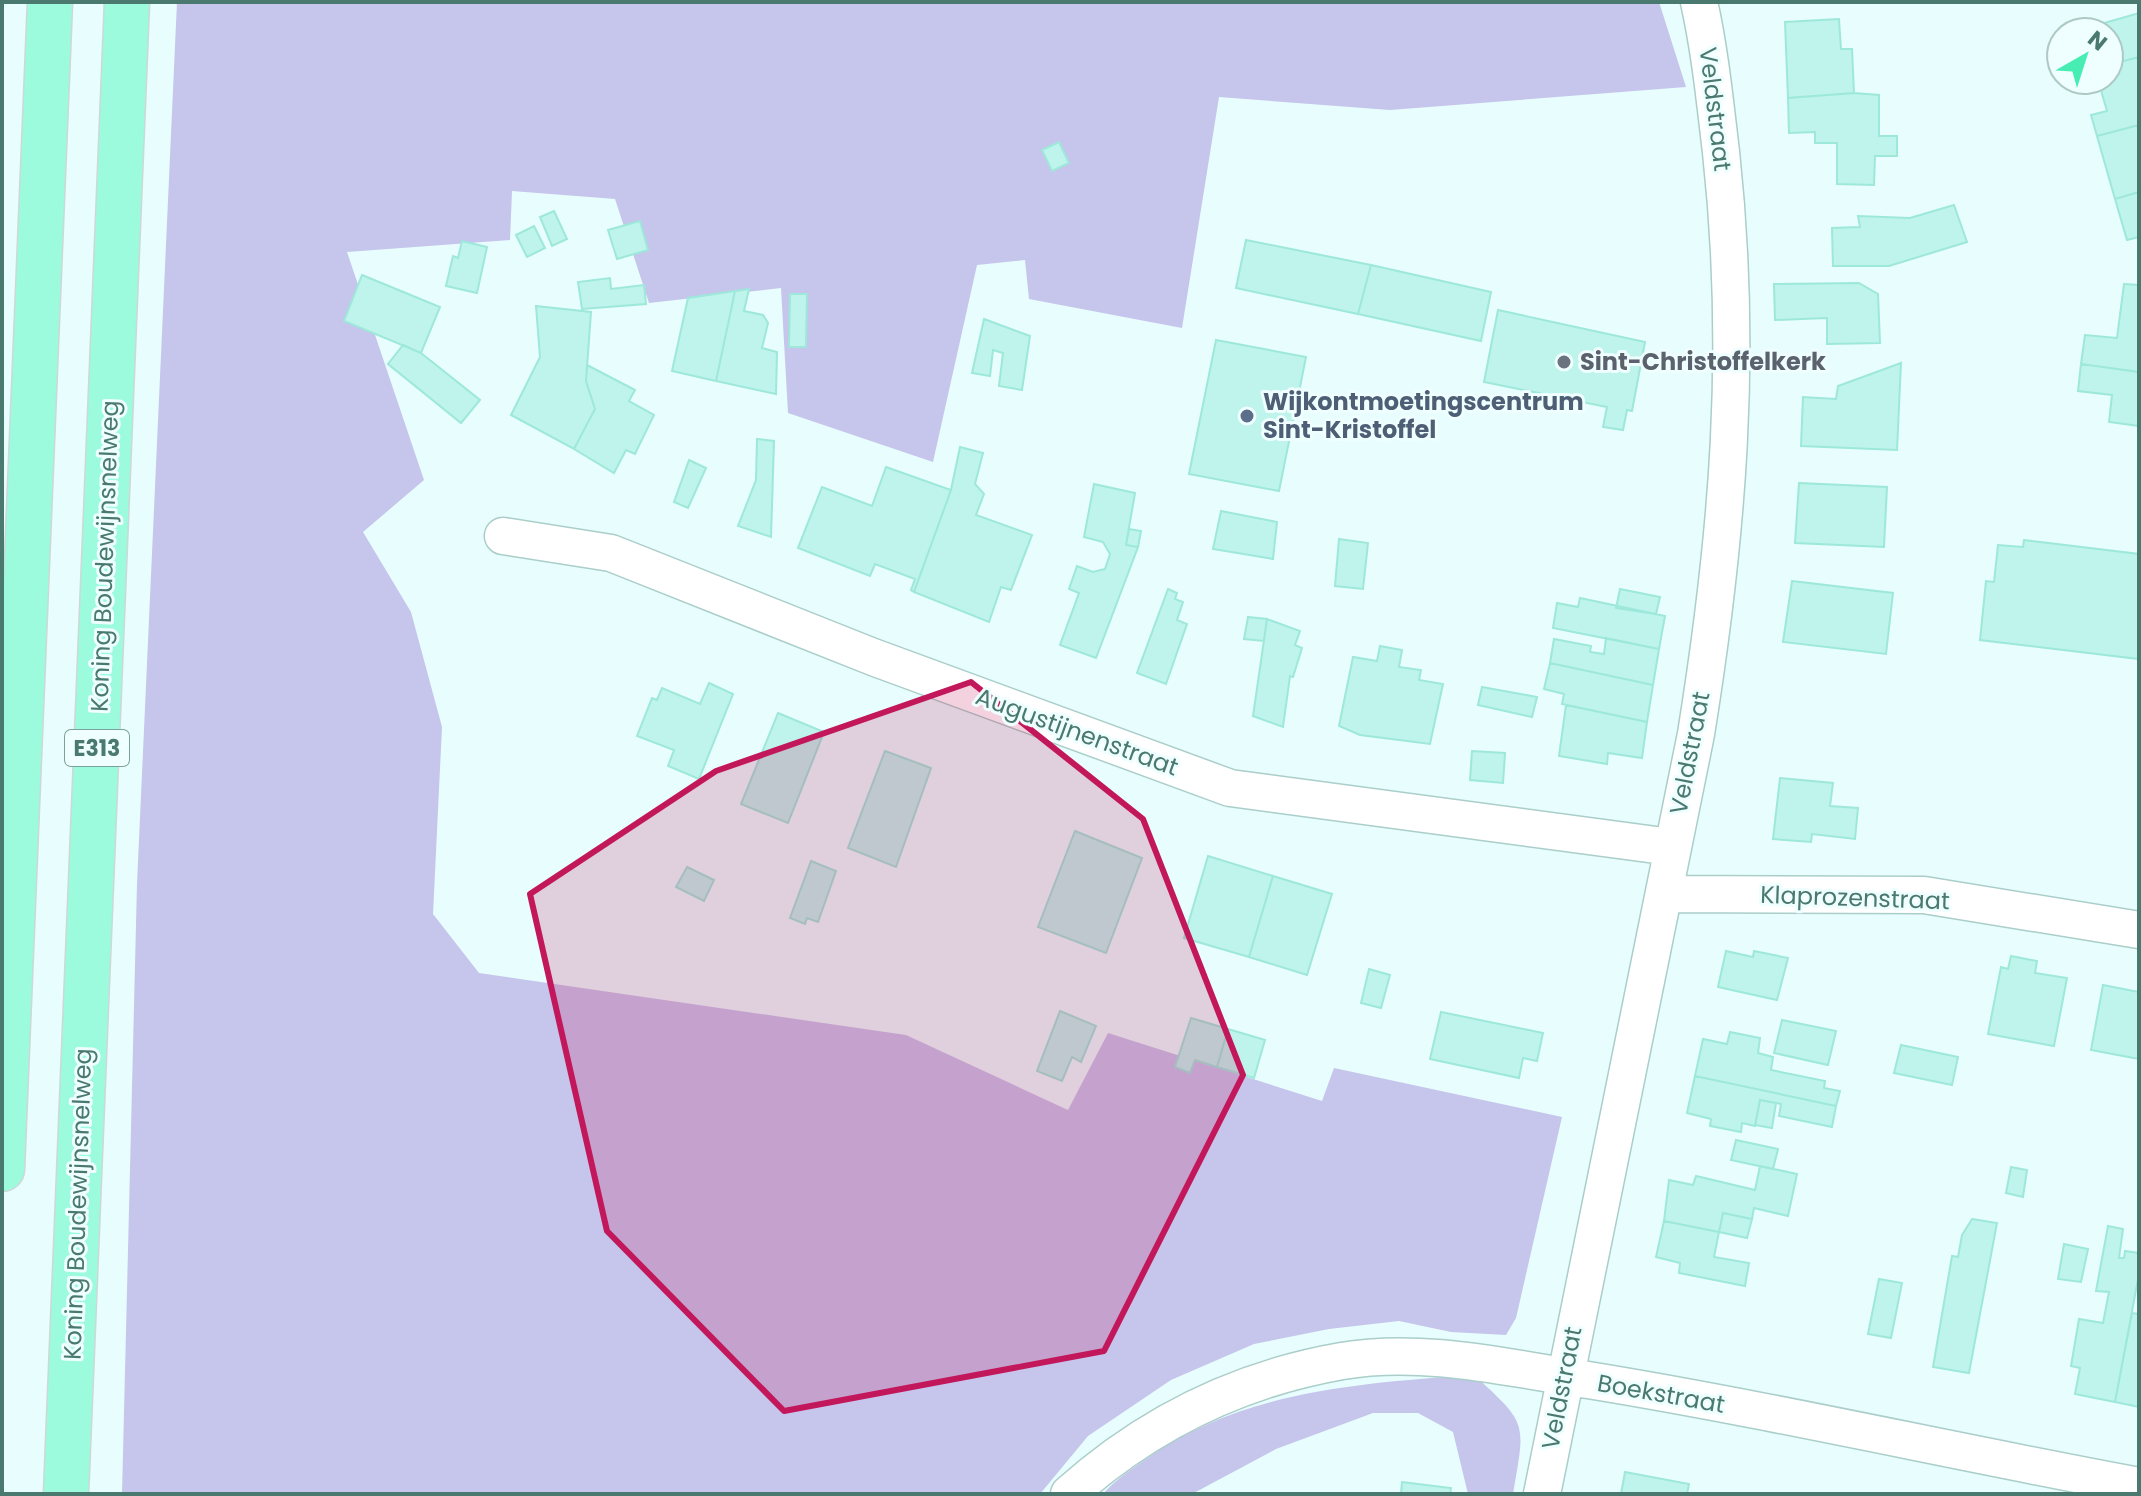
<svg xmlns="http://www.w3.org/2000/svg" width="2141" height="1496" viewBox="0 0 2141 1496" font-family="Poppins,sans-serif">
<rect width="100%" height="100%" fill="#e8fdfd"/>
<!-- green -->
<path fill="#c6c5ec" d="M177,2H1659L1686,87L1390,110L1219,97L1182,328L1029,299L1025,260L977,265L933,462L788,413L781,288L649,303L615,199L512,191L510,240L347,252L424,480L363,532L411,612L442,727L433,914L479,973L906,1035L1068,1110L1108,1033L1322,1101L1334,1068L1562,1117L1516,1318L1506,1335L1451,1332L1399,1321L1329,1329L1254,1344L1171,1380L1088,1436L1040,1494H122L137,884Z
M1474,1375C1529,1425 1525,1422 1513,1494H1468L1453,1432L1418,1413H1373L1276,1449L1192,1494H1103C1115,1480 1130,1470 1146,1459C1241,1391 1360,1383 1474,1375Z"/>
<!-- building -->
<path fill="#bef4eb" stroke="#9de8da" stroke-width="2" d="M2139,13V57L2109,65V32H2088L2087,28Z
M1839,19L1841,49H1852L1854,93L1788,98L1785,22Z
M2139,57V125L2097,136L2091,115L2107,111L2098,80H2109V65Z
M1854,93L1879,95V136H1897V156H1875L1874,185L1837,184V143H1815V132L1789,133L1788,98Z
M2139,125V192L2115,199L2097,136Z
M1059,142L1069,163L1052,171L1042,150Z
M2139,192V237L2127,240L2115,199Z
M1954,205L1967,242L1889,266H1833L1832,228L1860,227L1858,216L1910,218Z
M554,211L567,239L552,246L540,217Z
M640,221L648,250L617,259L608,230Z
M534,226L545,248L527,257L516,235Z
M1246,240L1371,265L1358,314L1236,288Z
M462,241L487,247L477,293L446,286L453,256L458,258Z
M1371,265L1491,292L1481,341L1358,314Z
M362,275L440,307L421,353L344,321Z
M610,278L611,289L644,285L646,304L582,309L578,282Z
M1859,283L1878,294L1880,343L1827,344V318L1775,320L1774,284Z
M2124,284L2139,285V372L2081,364L2085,335L2117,338Z
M749,289L744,311L763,315L768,323L762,348L777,352L776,394L716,381L735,291Z
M735,291L716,381L672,371L688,298Z
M790,294H807L806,347H789Z
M536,306L591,312L586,381L595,409L574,449L511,415L540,357Z
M1498,310L1645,342L1632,411L1627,410L1623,430L1603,427L1607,407L1484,382Z
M984,319L1030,336L1022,390L999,386L1003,353L993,350L990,376L972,373Z
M1216,340L1306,357L1279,491L1189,474Z
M403,345L421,353L480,400L461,423L388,364Z
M1901,363L1897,450L1801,446L1803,397L1836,399L1838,386Z
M2081,364L2139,372V426L2109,422L2112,395L2078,391Z
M587,365L635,390L629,401L654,415L635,454L626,450L614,473L574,449L595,409L586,381Z
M757,439L774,441L771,537L738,526L756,480Z
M960,447L983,453L975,484L984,494L976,515L1032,535L1011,590L1001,587L989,622L914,592L951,490Z
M689,460L706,468L688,508L674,502Z
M886,467L951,490L914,592L911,590L915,579L875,564L870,576L798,548L822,487L872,506Z
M1799,483L1887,487L1884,547L1795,543Z
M1094,484L1135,493L1126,545L1138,547L1096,658L1060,645L1079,593L1069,589L1077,566L1093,572L1105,569L1110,554L1103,542L1084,537Z
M1221,511L1277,522L1273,559L1213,549Z
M1129,529L1141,531L1138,547L1126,545Z
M1339,539L1368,543L1363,589L1335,586Z
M2024,540L2139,554V659L1980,640L1986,581L1994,582L1998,545L2023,547Z
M1792,581L1893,593L1886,654L1783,642Z
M1168,589L1177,593L1175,599L1183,602L1177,620L1187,624L1166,684L1137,673Z
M1620,589L1660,597L1656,614L1616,608Z
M1580,598L1665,616L1659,649L1553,628L1557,603L1578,607Z
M1248,617L1267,619L1264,641L1244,639Z
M1267,619L1300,631L1295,645L1302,648L1293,677L1290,676L1283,727L1253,716Z
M1606,638L1659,649L1653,685L1550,663L1554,639L1591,646L1590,652L1604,654Z
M1380,646L1402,650L1399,667L1421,670L1419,680L1443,684L1430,744L1360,735L1339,726L1353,657L1377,661Z
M1550,663L1653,685L1647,722L1562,704L1564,694L1544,689Z
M709,683L733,694L699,779L668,766L674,750L637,736L652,698L657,700L662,688L700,704Z
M1482,687L1537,697L1532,717L1478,705Z
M1566,705L1647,722L1642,758L1608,753L1607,764L1559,756Z
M778,713L824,732L788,823L741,804Z
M885,751L931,768L896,867L848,848Z
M1472,751L1505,753L1503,783L1470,780Z
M1780,778L1833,783L1830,806L1858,808L1855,839L1812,834L1811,842L1773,839Z
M1075,831L1142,858L1106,953L1038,927Z
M1208,856L1273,876L1249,957L1184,938Z
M811,861L836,871L818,922L807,918L805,924L790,918Z
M687,867L714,880L704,901L676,887Z
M1273,876L1332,894L1307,975L1249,957Z
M1726,951L1753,957L1754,951L1788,958L1777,1000L1718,987Z
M2011,956L2037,961L2035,973L2067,978L2054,1046L1988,1034L2001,967L2008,969Z
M1369,969L1390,975L1381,1008L1361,1003Z
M2103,985L2139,992V1059L2091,1050Z
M1060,1011L1096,1026L1081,1062L1072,1057L1062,1081L1037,1071Z
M1441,1012L1543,1033L1537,1061L1523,1058L1519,1078L1430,1059Z
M1191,1018L1228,1029L1217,1067L1195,1060L1190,1073L1175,1067Z
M1782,1020L1836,1031L1828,1065L1774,1053Z
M1228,1029L1265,1040L1254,1078L1217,1067Z
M1730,1032L1760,1038L1758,1053L1773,1057L1771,1070L1825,1081L1824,1088L1840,1091L1836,1106L1695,1076L1703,1039L1727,1044Z
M1901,1045L1958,1057L1952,1085L1894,1073Z
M1695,1076L1836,1106L1832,1127L1779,1116L1781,1104L1760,1100L1755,1126L1742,1123L1741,1132L1710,1126L1711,1119L1687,1113Z
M1760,1100L1776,1103L1772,1128L1755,1125Z
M1736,1140L1778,1149L1773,1169L1731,1160Z
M1760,1166L1797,1174L1788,1216L1754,1208L1752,1219L1723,1213L1719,1232L1664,1221L1669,1180L1693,1185L1696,1176L1755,1190Z
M2011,1167L2027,1170L2023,1197L2006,1193Z
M1723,1213L1752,1219L1747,1238L1719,1232Z
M1972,1219L1997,1223L1969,1373L1933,1367L1952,1256L1958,1257L1962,1235Z
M1664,1221L1719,1232L1714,1257L1749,1263L1745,1286L1679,1273L1680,1263L1656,1257Z
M2108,1226L2123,1229L2119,1258H2124L2125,1251L2139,1253V1274L2115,1402L2075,1394L2080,1368L2071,1366L2079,1319L2103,1323L2109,1292L2096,1291Z
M2064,1244L2088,1249L2081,1282L2058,1279Z
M1879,1279L1902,1283L1891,1338L1868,1334Z
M2132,1313L2139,1314V1407L2115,1402Z
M1625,1472L1689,1484L1687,1494H1621Z
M1402,1482L1451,1488L1450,1494H1401Z"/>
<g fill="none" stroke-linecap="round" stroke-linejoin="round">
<defs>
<path id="minor" d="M503,536L611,553L873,657L1230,788L1671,847
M1664,894L1924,895L2139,930
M1069,1494C1147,1424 1239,1379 1342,1361C1422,1347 1508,1368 1588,1380C1772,1410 1955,1452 2139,1486
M1542,1494L1696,734C1728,535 1743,353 1721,152C1715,102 1710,51 1699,2"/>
<path id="motorway" d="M2,1169L50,2
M66,1494L127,2"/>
</defs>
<!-- minor casing -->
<use href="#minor" stroke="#aacec9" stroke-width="39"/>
<!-- motorway casing -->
<use href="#motorway" stroke="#ccd9d7" stroke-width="47"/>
<!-- minor -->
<use href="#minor" stroke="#fff" stroke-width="36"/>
<!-- motorway -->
<use href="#motorway" stroke="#9cfadd" stroke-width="44"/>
</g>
<!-- marked area -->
<path fill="#c2185b" fill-opacity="0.2" stroke="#c2185b" stroke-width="6" stroke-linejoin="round" d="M971,682L1143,819L1243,1075L1104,1351L784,1411L607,1231L530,894L716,771Z"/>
<!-- markers -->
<circle fill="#6b7280" stroke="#effeff" stroke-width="3" cx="1564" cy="362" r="8"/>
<circle fill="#5c6f8a" stroke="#effeff" stroke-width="3" cx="1247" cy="416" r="8"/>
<g text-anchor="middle" stroke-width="6" stroke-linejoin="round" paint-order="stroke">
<!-- shield labels -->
<rect fill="#effeff" stroke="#7ca19a" stroke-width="2" x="65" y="730" width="64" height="36" rx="6"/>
<g font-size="22" font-weight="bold" fill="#4a796f">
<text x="97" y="756">E313</text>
</g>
<!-- street labels -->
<g font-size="24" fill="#4a796f" stroke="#effeff">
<text transform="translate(1715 109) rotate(83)" y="8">Veldstraat</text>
<text transform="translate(105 556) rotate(-88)" y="8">Koning Boudewijnsnelweg</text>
<text transform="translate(1077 732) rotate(20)" y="8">Augustijnenstraat</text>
<text transform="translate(1690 753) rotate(-79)" y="8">Veldstraat</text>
<text transform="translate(1855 898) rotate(2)" y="8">Klaprozenstraat</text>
<text transform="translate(78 1204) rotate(-88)" y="8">Koning Boudewijnsnelweg</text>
<text transform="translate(1562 1388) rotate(-79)" y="8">Veldstraat</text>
<text transform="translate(1661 1394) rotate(10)" y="8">Boekstraat</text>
</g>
<!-- worship labels -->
<g font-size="24" font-weight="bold" fill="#5b616d" stroke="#effeff" text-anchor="start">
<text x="1580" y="370">Sint-Christoffelkerk</text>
</g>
<!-- service labels -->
<g font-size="24" font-weight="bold" fill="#4e5e75" stroke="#effeff" text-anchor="start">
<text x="1263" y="410">Wijkontmoetingscentrum<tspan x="1263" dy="28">Sint-Kristoffel</tspan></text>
</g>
</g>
<!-- border -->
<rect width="2141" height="1496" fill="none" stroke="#4a796f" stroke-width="8"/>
<!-- north arrow -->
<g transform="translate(2085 56) rotate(39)"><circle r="38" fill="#effeff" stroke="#adc9c5" stroke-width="2"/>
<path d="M0-6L14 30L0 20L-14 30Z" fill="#47edb3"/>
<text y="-12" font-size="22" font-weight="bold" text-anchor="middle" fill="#4a796f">N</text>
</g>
</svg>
